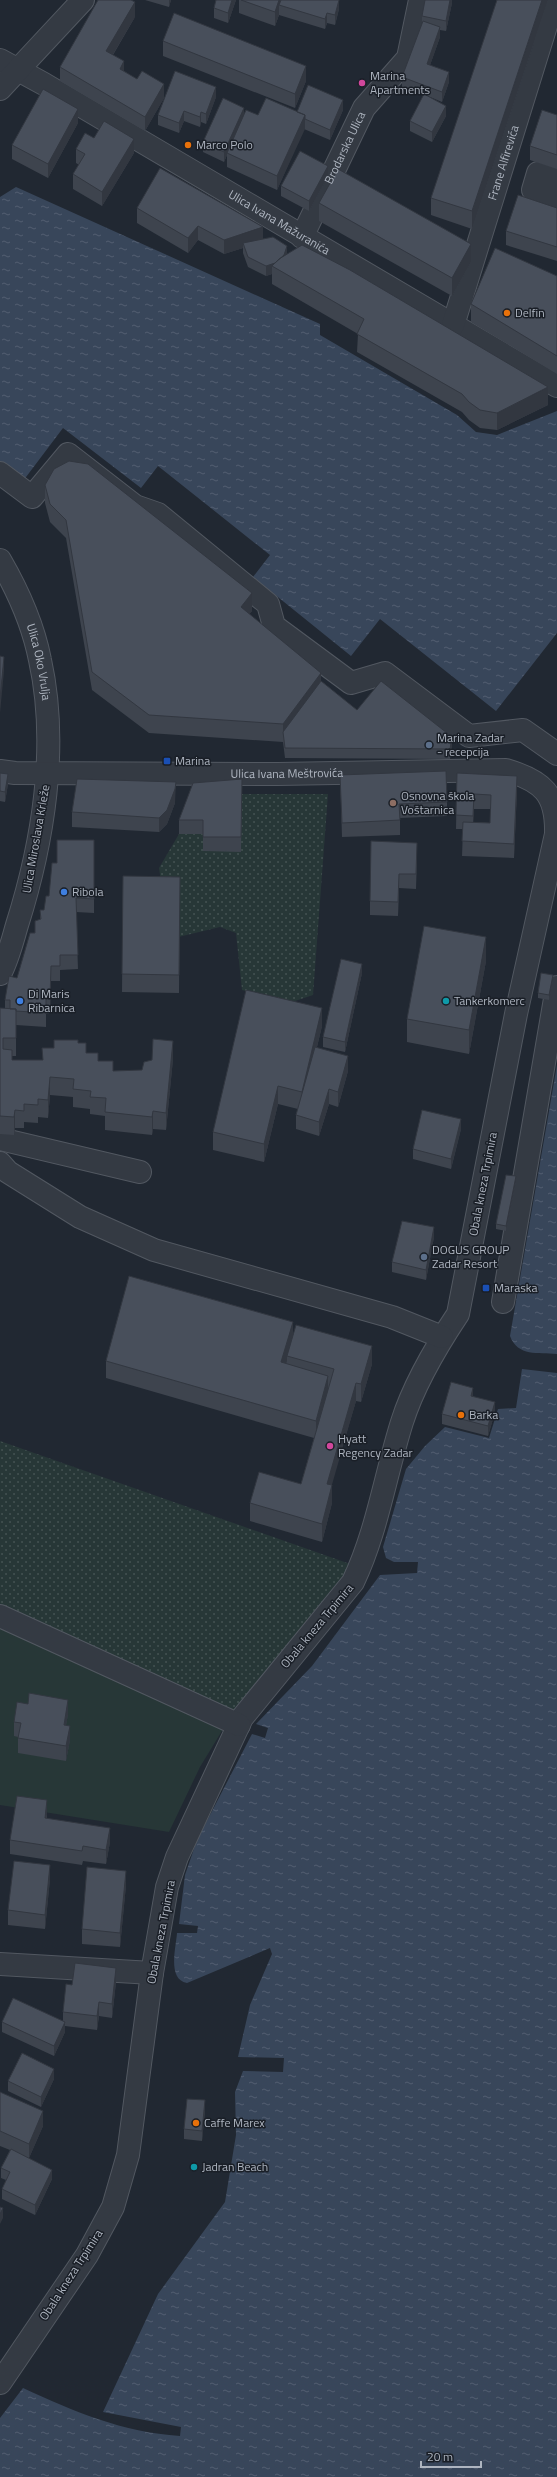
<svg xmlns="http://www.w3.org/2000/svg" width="557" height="2477" viewBox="0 0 557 2477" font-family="'Titillium Web',sans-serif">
<defs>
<pattern id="park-dots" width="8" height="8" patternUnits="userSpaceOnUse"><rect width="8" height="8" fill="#273737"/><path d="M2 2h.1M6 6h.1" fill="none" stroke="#445252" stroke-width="1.8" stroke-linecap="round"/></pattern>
<pattern id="water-ripples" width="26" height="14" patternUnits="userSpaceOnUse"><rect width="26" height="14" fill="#38465a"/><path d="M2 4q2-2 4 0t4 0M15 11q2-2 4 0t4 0" fill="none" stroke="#525e70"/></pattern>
</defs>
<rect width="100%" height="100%" fill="#212832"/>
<!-- green -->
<path fill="#273737" d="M0,1605L231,1716L200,1767L169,1832L0,1805Z"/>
<!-- park -->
<path fill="url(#park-dots)" d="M242,794H328L313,995L289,1003L242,990L236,933L220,927L170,939L159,868L179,834H203V851Z
M0,1441L353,1565L347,1577L231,1716L0,1605Z"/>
<!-- water -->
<path fill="url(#water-ripples)" d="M16,187L320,324V335L457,415L476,432L497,435L557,411V633L496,711L380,619L351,656L253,577L270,555L158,466L141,488L63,428L23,481L0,462V197Z
M557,1065V1354C538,1352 518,1357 510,1336Z
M522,1369L557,1373V2477H0V2418L23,2388C75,2412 122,2432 180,2436L181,2427L103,2412L158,2294L225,2202L236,2135L235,2092L243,2071L283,2072L284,2058L238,2057L250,2005L272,1954L270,1948L187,1983C167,1979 176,1948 177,1933H197L198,1926L179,1924L185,1875L197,1840L252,1734L265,1738L268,1728L256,1724L312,1666L380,1575L417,1573L418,1562H394L386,1558L383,1547L406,1469L425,1446L445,1427L489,1438L498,1409L516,1408Z"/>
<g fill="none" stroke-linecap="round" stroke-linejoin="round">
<defs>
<g id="minor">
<path id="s1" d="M0,60L44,84L557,386"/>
<path d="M0,89L83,0"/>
<path d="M557,180L538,173L533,190L557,199"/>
<path id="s2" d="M302,237L364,108L408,58L420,0"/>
<path id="s3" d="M453,325L554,0"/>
<path d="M0,473L32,497L68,454L135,506L158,514L268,604L274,626L351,683L385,673L469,736L523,730L557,754"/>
<path id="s4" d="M0,560C18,591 33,624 40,660C59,746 43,843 17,925C12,942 8,959 0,974"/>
<path id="s5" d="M0,771L15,773L278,774L506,770C543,781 557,794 556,834L516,1014L458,1314C436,1347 414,1384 402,1422C385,1476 377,1532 353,1582L242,1718L177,1857L167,1887L152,1973L128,2155L113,2207L87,2255L0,2383"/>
<path d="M0,1139L140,1172"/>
<path d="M0,1163L8,1172L80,1217L154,1250L392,1317L442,1337"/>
<path d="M503,1302L557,987"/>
<path d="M0,1616L239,1725"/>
<path d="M0,1964L152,1973"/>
</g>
</defs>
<!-- minor casing -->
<use href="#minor" stroke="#525861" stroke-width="24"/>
<!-- minor -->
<use href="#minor" stroke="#343a43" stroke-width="22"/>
</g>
<!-- wall -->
<path fill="#3e444e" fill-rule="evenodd" d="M145,0H171L169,7Z
M216,0H236L228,23L214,18V8Z
M239,0H339V9L335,25L327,23L325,29L279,15L275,26L239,13Z
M452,0V3L446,31L440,30V37L430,65L449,82L442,102L430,97L446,116L432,142L410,131V121L424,95L402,87V77L422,24V16Z
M497,0H548L472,229L431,215V198Z
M135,17L113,55L124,71L164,98L145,131L60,81V67Z
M163,41L306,81L295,108L163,56Z
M216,97L206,124L201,122L200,127L184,121L179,133L158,125V115Z
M343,110L330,140L304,129L277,190L227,167V155L224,162L203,152V142L244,114L258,115L297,112Z
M557,115V169L530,160V146Z
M78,123L48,178L12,159V145Z
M94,138L134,153L102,206L73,189V174L79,165L76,163V149Z
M328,176L309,211L281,196V186Z
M319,203L471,262L452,296L319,221Z
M137,208L263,239L287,254L548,405L497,430L480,428L469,420L462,412L357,352L358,334L272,284V274L266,276L248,267L243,253V248L224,254L198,240L188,253L137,223Z
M557,208V261L506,245V231Z
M557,276V374L471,322V304Z
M45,485L252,611L249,614L321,681L357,710L452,747L450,759L285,758L283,742L149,733L92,690L66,538L50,522L45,503Z
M0,773L8,784L5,802L0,801Z
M457,773L517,790L514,858L462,856L463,829H456ZM474,809H490V823L473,822Z
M340,775L447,802V816L400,818V835L342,837Z
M242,779L241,852L203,851V834H179V820Z
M175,803L167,824L159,832L72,827V812Z
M94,840V913L76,912L78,969L60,970V981H51L50,1013L46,1014V1027L16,1025V1056H12V1060H43L54,1048L78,1043L86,1053L113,1071L142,1070L173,1059L166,1130L153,1129L152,1135L105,1130V1116L90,1114V1109L73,1107V1097L50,1095L48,1118L38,1117V1123L24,1122V1128H15L14,1135L0,1134V1008L5,1009V1000L17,978L40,919V910H44L49,896L57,863Z
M417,857L416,889L399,888L398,916L370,915V901Z
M123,876L180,877L179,993L122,992Z
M486,961L469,1054L407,1042V1019Z
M362,973L345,1052L323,1047V1037Z
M553,980L549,1000L538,998V993Z
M322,1026L317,1047L348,1071L338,1107L329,1104L319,1136L296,1129V1115L298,1109L278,1104L264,1162L213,1150V1132Z
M461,1129L451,1169L413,1159V1149Z
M516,1181L506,1231L496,1229V1224Z
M434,1237L426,1280L392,1272V1262Z
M293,1335L372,1364L361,1402L356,1401L331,1485L332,1503L322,1542L250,1521V1503L301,1484L314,1438L106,1378V1361Z
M473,1396L495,1412L488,1436L442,1424V1414Z
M68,1714L66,1725L70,1740L66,1761L18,1753V1737L14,1736V1722Z
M47,1814V1818L110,1842L106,1864L83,1861L82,1865L10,1854V1840Z
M50,1879L45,1929L8,1925V1910Z
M126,1885L120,1947L82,1944V1929Z
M116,1982L112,2018L99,2016L97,2030L65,2026V2032L54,2056L2,2032V2022L63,2021V2012L72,1985Z
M54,2079L41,2107L8,2091V2081Z
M0,2092L43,2126L29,2158L52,2179L35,2215L2,2199V2189L6,2180L1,2178V2168L10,2150L0,2146Z
M205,2110L202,2141L184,2139V2129Z"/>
<!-- shaded-wall -->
<path fill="#323740" d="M169,0H171L169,7Z
M232,0H236L228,23V13Z
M279,0H284L279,5V15L275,26V12Z
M339,0V9L335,25V15Z
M450,0H452V3L446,31V21Z
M542,0H548L472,229V211Z
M135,2V17L106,66V51Z
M327,13V23L325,29V19Z
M440,27V37L427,74V64Z
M124,61V76L120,69Z
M306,66V81L295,108V94Z
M449,72V82L442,102V92Z
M164,84V98L145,131V117Z
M216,87V97L206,124V114Z
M343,100V110L330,140V130Z
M446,106V116L432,142V132Z
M244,108V118L227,153V155L224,162V152Z
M78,109V123L48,178V164Z
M184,111V121L179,133V123Z
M201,112V122L200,127V117Z
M305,115V129L277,190V176Z
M134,139V153L102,206V192Z
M328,166V176L309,211V201Z
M198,226V240L188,253V238Z
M263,227V241L243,243V248L224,254V240Z
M471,244V262L452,296V278Z
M287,246V256L272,266V274L266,276V266Z
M548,387V405L497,430V413Z
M252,593V611L241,625V607Z
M4,657V671L0,713V699Z
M321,673V691L283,732V724Z
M452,737V747L450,759V749Z
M8,774V784L5,802V792Z
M517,776V790L514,858V844Z
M176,782L175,803L167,824L159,832V818Z
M474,794V809L473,830V816Z
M399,874V888L398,916V902Z
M486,937V961L469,1054V1030Z
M362,964V973L345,1052V1042Z
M51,966V981L50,1013V999Z
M553,975V980L549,1000V995Z
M322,1008V1026L302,1109V1092Z
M173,1041V1059L166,1130V1113Z
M348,1056V1071L338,1107V1092Z
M50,1077V1095L48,1118V1100Z
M278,1086V1104L264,1162V1144Z
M329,1089V1104L319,1136V1122Z
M15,1110V1128L14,1135V1117Z
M153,1111V1129L152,1135V1117Z
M461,1119V1129L451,1169V1159Z
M516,1176V1181L506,1231V1226Z
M434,1227V1237L426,1280V1270Z
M293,1322V1340L287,1356V1361L281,1380V1362Z
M372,1346V1364L361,1402V1384Z
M328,1376V1394L316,1438V1421Z
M356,1383V1401L327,1502V1484Z
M473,1388V1398L471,1396Z
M495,1402V1412L488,1436V1426Z
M332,1485V1503L322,1542V1524Z
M68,1700V1714L64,1739V1725Z
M70,1726V1740L66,1761V1746Z
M47,1800V1814L45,1832V1818Z
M110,1828V1842L106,1864V1850Z
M50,1865V1879L45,1929V1915Z
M126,1871V1885L120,1947V1933Z
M116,1968V1982L112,2018V2004Z
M99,2002V2016L97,2030V2016Z
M65,2022V2032L54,2056V2046Z
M54,2069V2079L41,2107V2097Z
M205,2100V2110L202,2141V2131Z
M43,2111V2126L29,2158V2144Z
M52,2170V2179L35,2215V2205Z
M3,2208V2218L0,2224V2214Z"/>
<!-- building -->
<path fill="#484f5b" stroke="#323740" d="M98,0H131L135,2L106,51L124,61L120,69L137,79L142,71L164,84L145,117L60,67Z
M216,0H232L228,13L214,8Z
M241,0H279L275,12Z
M281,0H339L335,15L327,13L325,19L279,5Z
M425,0H450L446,21L422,16Z
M497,0H542L472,211L431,198Z
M174,13L306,66L295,94L163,41Z
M423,21L440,27L427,64L449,72L442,92L402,77Z
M175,71L216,87L206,114L201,112L200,117L184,111L179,123L158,115Z
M308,85L343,100L330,130L305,119V115L297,112Z
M43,89L78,109L48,164L12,145Z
M424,94L446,106L432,132L410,121Z
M223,98L244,108L224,152L203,142Z
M266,98L305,115L277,176L227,153L246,110L258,115Z
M542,110L557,115V155L530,146Z
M104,121L134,139L102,192L73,174L85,154L76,149L85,133L94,138Z
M300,151L328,166L309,201L281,186Z
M160,168L263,227L224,240L198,226L188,238L137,208Z
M338,169L471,244L452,278L319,203Z
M518,195L557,208V247L506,231Z
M273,237L287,246L284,255L275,263L266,266L248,257L243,243Z
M302,245L350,270L548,387L497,413L480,410L469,402L462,394L357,334L364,319L272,266L279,259Z
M495,248L557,276V356L471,304Z
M69,461L88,464L252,593L241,607L321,673L283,724L149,715L92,672L66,520L50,504L45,485L54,469Z
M0,656L4,657L0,699Z
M321,681L357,710L381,681L452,737L450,749L285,748L283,732Z
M446,771L447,802L399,804L400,820L342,823L340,775Z
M0,773L8,774L5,792L0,791Z
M457,773L517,776L514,844L462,841L463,822L490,823L491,795L474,794L473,816L456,815Z
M77,779L176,782L175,789L167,810L159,818L72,812Z
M242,779L241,837H203V820H179L193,783Z
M57,840H94V899L76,898L78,955H60V966H51L50,999H46V1013L16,1011V1009H10V1000H5L9,976L17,978L30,933H35V921L41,919L40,910H44L46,896H49L52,863H57Z
M371,841L417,843L416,874H399L398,902L370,901Z
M123,876L180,877L179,975L122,974Z
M424,926L486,937L469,1030L407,1019Z
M341,959L362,964L345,1042L323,1037Z
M541,973L553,975L549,995L538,993Z
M246,990L322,1008L302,1092L278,1086L264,1144L213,1132Z
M0,1008L16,1009V1038H3V1049L12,1050V1060H43L42,1048H54V1040H78V1043H86V1053H98V1061H113V1071L142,1070L144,1062L152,1060L153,1039L173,1041L166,1113L153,1111L152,1117L105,1112L106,1098L90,1097L91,1091L73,1089L74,1079L50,1077L48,1100L38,1099V1105L24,1104V1111L15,1110L14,1117L0,1116Z
M315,1047L348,1056L338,1092L329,1089L319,1122L296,1115Z
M422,1110L461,1119L451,1159L413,1149Z
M506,1175L516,1176L506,1226L496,1224Z
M402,1221L434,1227L426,1270L392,1262Z
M129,1276L293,1322L281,1362L328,1376L316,1421L106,1361Z
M296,1325L372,1346L361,1384L356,1383L327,1484L332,1485L322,1524L250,1503L259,1472L301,1484L334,1369L287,1356Z
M451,1382L473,1388L471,1396L495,1402L488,1426L442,1414Z
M29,1693L68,1700L64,1725L70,1726L66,1746L18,1738L21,1723L14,1722L17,1702L28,1704Z
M17,1796L47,1800L45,1818L110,1828L106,1850L83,1846L82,1851L10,1840Z
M14,1861L50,1865L45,1915L8,1910Z
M87,1867L126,1871L120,1933L82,1929Z
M75,1963L116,1968L112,2004L99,2002L97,2016L63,2012L66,1984L72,1985Z
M13,1998L65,2022L54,2046L2,2022Z
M22,2053L54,2069L41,2097L8,2081Z
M0,2092L43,2111L29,2144L0,2131Z
M187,2099L205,2100L202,2131L184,2129Z
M11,2149L52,2170L35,2205L2,2189L10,2172L1,2168Z
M0,2207L3,2208L0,2214Z"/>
<!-- markers -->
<g fill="#d1479c" stroke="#1a1f27" stroke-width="1.5">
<circle cx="362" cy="83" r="4"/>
<circle cx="330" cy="1446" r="4"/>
</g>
<g fill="#e8710a" stroke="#1a1f27" stroke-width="1.5">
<circle cx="188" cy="145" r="4"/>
<circle cx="507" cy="313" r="4"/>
<circle cx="461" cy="1415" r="4"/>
<circle cx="196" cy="2123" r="4"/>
</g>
<g fill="#5c6f8a" stroke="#1a1f27" stroke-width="1.5">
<circle cx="429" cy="745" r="4"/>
<circle cx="424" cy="1257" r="4"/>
</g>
<g fill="#1a4fb4" stroke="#1a1f27" stroke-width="1.5">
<rect x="163" y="757" width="8" height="8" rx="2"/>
<rect x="482" y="1284" width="8" height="8" rx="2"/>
</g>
<circle fill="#8d6e63" stroke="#1a1f27" stroke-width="1.5" cx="393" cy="803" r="4"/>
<g fill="#3f7fe0" stroke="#1a1f27" stroke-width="1.5">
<circle cx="64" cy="892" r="4"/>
<circle cx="20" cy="1001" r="4"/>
</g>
<g fill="#0f9aa8" stroke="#1a1f27" stroke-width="1.5">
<circle cx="446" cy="1001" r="4"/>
<circle cx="194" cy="2167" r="4"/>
</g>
<g text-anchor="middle" stroke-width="3" stroke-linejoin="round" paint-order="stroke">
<!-- poi labels -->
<g font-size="12" fill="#aeb5c0" stroke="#1a1f27" text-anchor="start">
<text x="370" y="80">Marina<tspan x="370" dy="14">Apartments</tspan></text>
<text x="196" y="149">Marco Polo</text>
<text x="515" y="317">Delfin</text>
<text x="437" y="742">Marina Zadar<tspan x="437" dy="14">- recepcija</tspan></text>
<text x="175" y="765">Marina</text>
<text x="401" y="800">Osnovna škola<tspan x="401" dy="14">Voštarnica</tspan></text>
<text x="72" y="896">Ribola</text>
<text x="28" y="998">Di Maris<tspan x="28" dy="14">Ribarnica</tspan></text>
<text x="454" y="1005">Tankerkomerc</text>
<text x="432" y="1254">DOGUS GROUP<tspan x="432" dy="14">Zadar Resort</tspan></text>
<text x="494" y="1292">Maraska</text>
<text x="469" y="1419">Barka</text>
<text x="338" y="1443">Hyatt<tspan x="338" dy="14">Regency Zadar</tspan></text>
<text x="204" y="2127">Caffe Marex</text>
<text x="202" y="2171">Jadran Beach</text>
</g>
<!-- street labels -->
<g font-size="12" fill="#aeb5c0" stroke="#1a1f27">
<text dy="4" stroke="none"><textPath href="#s2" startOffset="99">Brodarska Ulica</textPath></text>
<text dy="4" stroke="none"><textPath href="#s3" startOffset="170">Frane Alfirevića</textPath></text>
<text dy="4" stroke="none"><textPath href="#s1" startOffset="323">Ulica Ivana Mažuranića</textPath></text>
<text dy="4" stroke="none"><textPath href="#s4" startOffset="110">Ulica Oko Vrulja</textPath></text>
<text dy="4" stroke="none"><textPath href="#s5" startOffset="287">Ulica Ivana Meštrovića</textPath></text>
<text transform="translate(36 839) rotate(-80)" y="4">Ulica Miroslava Krleže</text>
<text transform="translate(483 1184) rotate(-79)" y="4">Obala kneza Trpimira</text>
<text transform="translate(317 1626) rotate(-50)" y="4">Obala kneza Trpimira</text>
<text transform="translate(161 1932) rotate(-79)" y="4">Obala kneza Trpimira</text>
<text transform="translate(71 2275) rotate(-57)" y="4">Obala kneza Trpimira</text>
</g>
</g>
<!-- scale -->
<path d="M421 2461v6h60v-6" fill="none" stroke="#aeb5c0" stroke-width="2"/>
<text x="427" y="2461" font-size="12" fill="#aeb5c0" stroke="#1a1f27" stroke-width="3" paint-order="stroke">20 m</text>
</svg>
